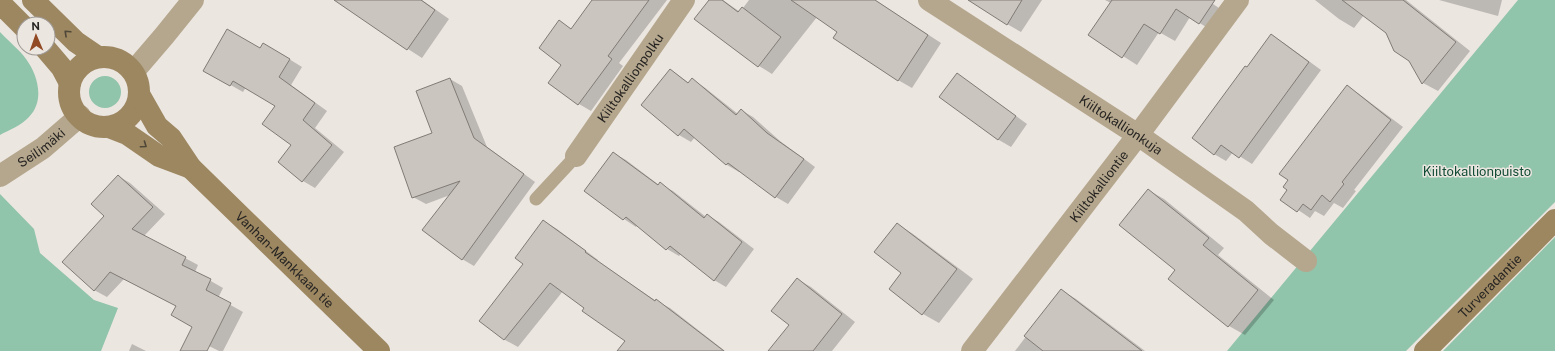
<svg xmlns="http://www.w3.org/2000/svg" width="1555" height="351" viewBox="0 0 1555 351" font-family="'Public Sans',sans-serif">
<rect width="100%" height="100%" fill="#ece6e0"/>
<!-- green -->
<path fill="#90c4ab" d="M1518,0H1555V202L1406,351H1227Z
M0,32C8,41 19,49 26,59C38,75 45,101 29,117C22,125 9,130 0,135Z
M89 92a16 16 0 1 1 32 0a16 16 0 1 1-32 0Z
M0,194L34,229L40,253L94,300L118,308L101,351H0Z
M1555,237V351H1443Z"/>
<!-- shadow -->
<path fill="#0003" d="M337,0H422L449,19L422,58L408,49Z
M594,0H667L619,63L623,66L591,111L579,104L562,65L559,22L572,29Z
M710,0H723L740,12L749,0H875L941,43L912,88L898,80L838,32L817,17L772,74L759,66L696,19Z
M986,0H1042L1021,32L1007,24Z
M1105,0H1207L1219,8L1206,27L1190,17L1175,41L1159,32L1137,65L1090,35L1111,3Z
M1315,0H1406L1470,51L1438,91L1423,83L1410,61L1387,32L1364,15L1354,28L1339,19Z
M1439,0H1502L1498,16Z
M1272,36L1284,43L1321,70L1252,164L1233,152L1226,161L1214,154L1247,68Z
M261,49L276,51L302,67L291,85L327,111L315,128L344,152L315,188L303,181L293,145L276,106L246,87L243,92L204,70Z
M671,70L689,83L692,80L704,87L738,114L741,110L753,117L780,141L815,167L788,204L776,197L740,171L739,172L727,165L695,137L691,142L679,135Z
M957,75L969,82L1027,124L1011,147L999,140L941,97Z
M450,79L462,86L487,147L535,182L474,266L462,259L450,195L426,204L413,197Z
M1347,87L1359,94L1403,127L1354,190L1356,191L1343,208L1334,203L1324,216L1315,211L1310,218L1282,199Z
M613,153L626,160L659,185L660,184L673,191L706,217L707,215L719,222L754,249L726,287L714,280L681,254L679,256L667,249L637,225L636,227L624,219L585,191Z
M118,176L130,183L165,214L144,236L198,265L195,272L223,288L218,298L243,312L223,351H219L201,342L193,327L177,306L124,279L107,297L94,290L106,216Z
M1148,190L1164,199L1224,248L1218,255L1274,300L1245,335L1229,326L1176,270Z
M543,221L557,229L598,260L597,261L656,301L670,308L725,351H619L626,341L563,291L518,347L505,340L480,321L525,263Z
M897,224L913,234L973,279L939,323L923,314L903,272Z
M797,279L811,287L855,322L832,351H769L790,325Z
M1061,290L1076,299L1145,351H1015Z
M132,344L146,351H129Z"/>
<!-- building -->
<path fill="#cac5bf" stroke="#817b76" d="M334,0H421L435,10L407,50Z
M592,0H649L608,56L612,59L578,105L548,83L561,65L539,48L559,20L571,29Z
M709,0H722L738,12L742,7L781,37L758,67L694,19Z
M791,0H875L928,35L898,81L833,38L837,32Z
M968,0H1022L1007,25Z
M1112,0H1215L1199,24L1176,9L1160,34L1144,24L1122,58L1088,35Z
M1342,0H1403L1456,42L1422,84L1409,61L1394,51L1386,33Z
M227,29L260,48L263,43L290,59L279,77L315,103L303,120L332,145L302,182L278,162L291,145L262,124L275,106L233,81L230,86L203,71Z
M1271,34L1309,62L1239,158L1221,145L1214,155L1192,138L1245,66L1247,67Z
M670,69L688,83L692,78L736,115L741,109L767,133L804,159L775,198L728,163L726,165L684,129L678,136L641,105Z
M957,73L1016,116L998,140L939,97Z
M450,78L474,138L524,174L462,260L422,230L460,181L412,198L394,147L432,133L416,91Z
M1347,85L1391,120L1342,182L1344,184L1330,202L1322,195L1311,210L1303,204L1297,212L1280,200L1287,190L1283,187L1288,180L1279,174Z
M613,152L658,185L660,182L704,218L707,214L742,242L714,281L670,246L666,250L626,217L623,220L584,191Z
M118,175L153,207L132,229L186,257L182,265L211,279L206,290L231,303L207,351H180L192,327L171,315L176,306L110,272L94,291L62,262L104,216L91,204Z
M1148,189L1209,238L1203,245L1258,290L1228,327L1168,279L1175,270L1119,225Z
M543,220L586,251L585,252L655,301L656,299L724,351H617L625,341L582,311L584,308L550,283L504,340L479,321L523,264L515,258Z
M897,223L957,269L922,315L889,289L901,273L874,252Z
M797,278L842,314L813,351H768L789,325L771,311Z
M1061,289L1142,351H1043L1024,336Z"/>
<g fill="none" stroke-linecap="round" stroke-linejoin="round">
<!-- lane -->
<path stroke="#b5a78d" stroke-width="13" d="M536,199L576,156"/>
<!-- street -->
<g stroke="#b5a78d" stroke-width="22">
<path id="s1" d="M929,0L1138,135L1246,211L1271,234L1306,261"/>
<path d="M134,71L164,36L193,0"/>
<path id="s2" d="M576,156L684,0"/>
<path id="s3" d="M0,176L43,148L80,116"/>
<path id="s4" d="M972,351L1138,135L1238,0"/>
</g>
<!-- secondary -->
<g stroke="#9c8761" stroke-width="22">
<path d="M33,0L76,42L98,57"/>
<path d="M0,3L24,27"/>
<path d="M45,48L62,68L70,83"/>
<circle cx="104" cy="92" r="35"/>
<path id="s5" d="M140,96L157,126L171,138L191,168L379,351"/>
<path d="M109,127L127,134L159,156L191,168"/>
<path id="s6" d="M1425,351L1555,220"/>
</g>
</g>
<!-- one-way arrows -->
<defs><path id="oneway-chevron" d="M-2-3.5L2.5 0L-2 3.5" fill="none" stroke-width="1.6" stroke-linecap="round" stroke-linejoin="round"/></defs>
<g stroke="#4f4738">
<use href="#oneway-chevron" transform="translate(67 33) rotate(-137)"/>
<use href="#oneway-chevron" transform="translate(144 145) rotate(35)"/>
</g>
<g text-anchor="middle" stroke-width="3" stroke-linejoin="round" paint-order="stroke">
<!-- street labels -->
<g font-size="13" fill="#262422" stroke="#ece6e0">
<text dy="5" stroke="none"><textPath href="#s2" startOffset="95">Kiiltokallionpolku</textPath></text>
<text dy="5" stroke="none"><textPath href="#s1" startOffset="229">Kiiltokallionkuja</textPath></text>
<text dy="5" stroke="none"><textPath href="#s3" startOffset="50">Seilimäki</textPath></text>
<text dy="5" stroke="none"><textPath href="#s4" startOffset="208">Kiiltokalliontie</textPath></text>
<text dy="5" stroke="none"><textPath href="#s5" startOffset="220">Vanhan-Mankkaan tie</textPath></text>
<text dy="5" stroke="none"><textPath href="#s6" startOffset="92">Turveradantie</textPath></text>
</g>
<!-- park labels -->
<g font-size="13" fill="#104b35" stroke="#ece6e0">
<text x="1477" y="176">Kiiltokallionpuisto</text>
</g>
</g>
<!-- north arrow -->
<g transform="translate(36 36) rotate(358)"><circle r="19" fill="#ece6e0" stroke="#9d9894"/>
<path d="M0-3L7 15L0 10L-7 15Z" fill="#914a24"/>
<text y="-6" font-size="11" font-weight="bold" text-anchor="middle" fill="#262422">N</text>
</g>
</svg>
